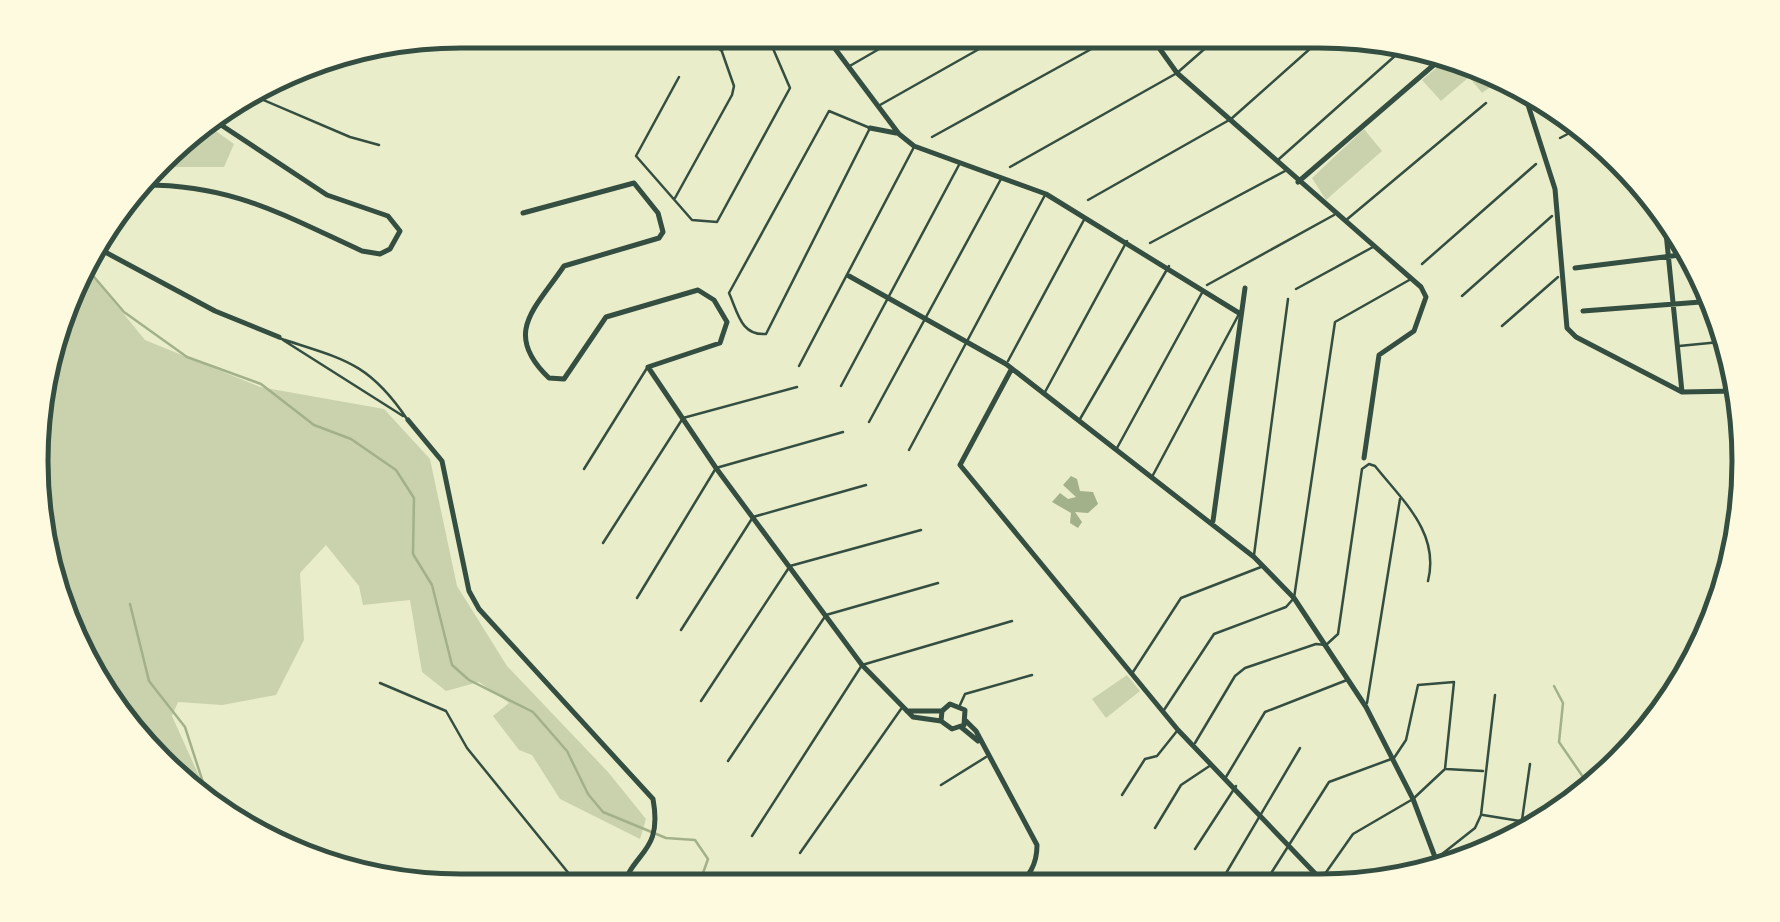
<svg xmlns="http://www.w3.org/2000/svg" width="1780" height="922" viewBox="0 0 1780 922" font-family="Raleway,sans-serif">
<rect width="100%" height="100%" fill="#e9edc9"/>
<!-- green -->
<path fill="#cad2ad" d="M1448,58L1492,70L1496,83L1482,93L1469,77L1441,101L1422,80Z
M199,119L234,144L224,167H154Z
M1364,129L1382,151L1326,200L1312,178Z
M83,264L145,340L260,387L384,409L430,459L457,586L507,666L608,772L646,819L640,839L560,799L532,755L519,750L493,716L509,703L479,682L446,691L422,672L410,600L363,605L359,586L326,545L300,573L304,640L276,695L222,705L178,702L172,716L213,807L156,765L63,626L31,490L45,350Z
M1127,675L1140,691L1106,718L1092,699Z"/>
<!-- water -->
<path fill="#a3b18a" d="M1071,476L1077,479L1080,491L1093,492L1098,504L1088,513L1075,512L1082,522L1078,528L1070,523L1071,513L1052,502L1060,493L1068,499L1076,497L1063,485Z"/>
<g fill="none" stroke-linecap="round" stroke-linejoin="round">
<!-- stream -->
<path stroke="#a3b18a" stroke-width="2.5" d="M83,264L124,312L187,357L261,384L314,425L351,439L396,470L414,498L413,554L432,585L452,665L469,680L533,712L567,751L588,794L603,812L666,838L695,840L708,859L697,890
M130,604L149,681L185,727L210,804
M1554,686L1563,703L1559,742L1592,790"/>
<!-- path -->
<path stroke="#344e41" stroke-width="2.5" d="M1560,138L1579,128
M1462,296L1552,216
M1502,326L1558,277"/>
<!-- service -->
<path stroke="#344e41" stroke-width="2.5" d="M848,67L912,30
M679,77L636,156L692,220L717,222L790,88L765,30
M247,93L350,137L379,145
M880,105L1011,31
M829,111L870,128L766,334C741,336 738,313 729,293Z
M932,137L1124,31
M1279,159L1405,47
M1010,167L1177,73L1225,31
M675,198L732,95L734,86L721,49
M1088,200L1231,119L1330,31
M1345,221L1486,103
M1150,243L1285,171
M1422,264L1536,164
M1207,285L1334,215
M1296,289L1373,247
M279,338C342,359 368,361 407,419
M283,340L403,416
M1679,346L1730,341
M1008,361L1085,218
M799,366L914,147
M841,386L960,163
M1045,392L1127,241
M1080,419L1169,266
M869,422L1001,179
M1117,448L1203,291
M909,450L1045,195
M584,469L647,368
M1153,475L1239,314
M603,543L683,418L797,387
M1254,555L1288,299
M637,598L716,468L843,432
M681,630L753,517L866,485
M1133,672L1181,598L1261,567
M380,683L446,711L467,748L583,891
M701,701L790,566L921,530
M1367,703L1400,499
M960,705L965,694L1032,675
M1164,710L1214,634L1286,607L1294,598L1335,322L1411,279
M1195,743L1235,676L1245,668L1316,644L1326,645L1338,634L1362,469L1369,464L1375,466C1403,501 1440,533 1428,581
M728,761L826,615L938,583
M1446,769L1483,771
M1226,777L1265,712L1347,680
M941,785L986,757
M1122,795L1145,759L1157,756L1177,731
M1483,815L1544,825
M1522,820L1530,764
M1155,828L1181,785L1211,765
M752,836L862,665L1012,621
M1195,849L1236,786
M800,853L901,709
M1437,858L1475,828L1481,815L1495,695
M1222,880L1300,748
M1261,889L1329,782L1394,758L1406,740L1418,685L1454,682L1445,769L1413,799L1353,834L1315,888"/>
<!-- minor -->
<path stroke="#344e41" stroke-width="5" d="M821,30L899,134L914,146L1046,194L1239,313
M1147,31L1177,73L1421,287L1426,297L1414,331L1379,355L1364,458
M721,49L754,30
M1521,83L1555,189L1567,328L1576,337L1682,392L1736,391
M870,128L896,133
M1298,182L1443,57
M137,185C230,183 281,214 362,251L380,254L390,249L400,231L388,216L327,195L206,115
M523,213L634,183L658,213L663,232L659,238L564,266C535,309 502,333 549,378L564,379L606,317L698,290L714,300L727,322L720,343L648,367L716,468L862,665L913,717L941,721L952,729L964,725L965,710L950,704L942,711L941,721
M1664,213L1682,392
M92,245L215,311L279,337
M1575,268L1688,254
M849,276L1006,364L1254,557L1294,598L1366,707L1413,799L1438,865
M1583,311L1714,301
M1011,370L960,465L1178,730L1329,888
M408,420L442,461L469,591L479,609L653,799C663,854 633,850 621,891
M1213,521L1245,288
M907,711H942
M966,721L976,731L1037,845C1037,865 1029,877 1014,889
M961,727L978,741"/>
</g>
<!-- crop -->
<path d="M0 0H1780V922H0ZM461 48H1319A413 413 0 0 1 1732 461V461A413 413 0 0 1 1319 874H461A413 413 0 0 1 48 461V461A413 413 0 0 1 461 48Z" fill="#fefae0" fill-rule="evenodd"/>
<path fill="none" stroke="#344e41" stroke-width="5" d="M461 48H1319A413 413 0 0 1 1732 461V461A413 413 0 0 1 1319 874H461A413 413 0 0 1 48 461V461A413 413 0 0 1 461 48Z"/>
</svg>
